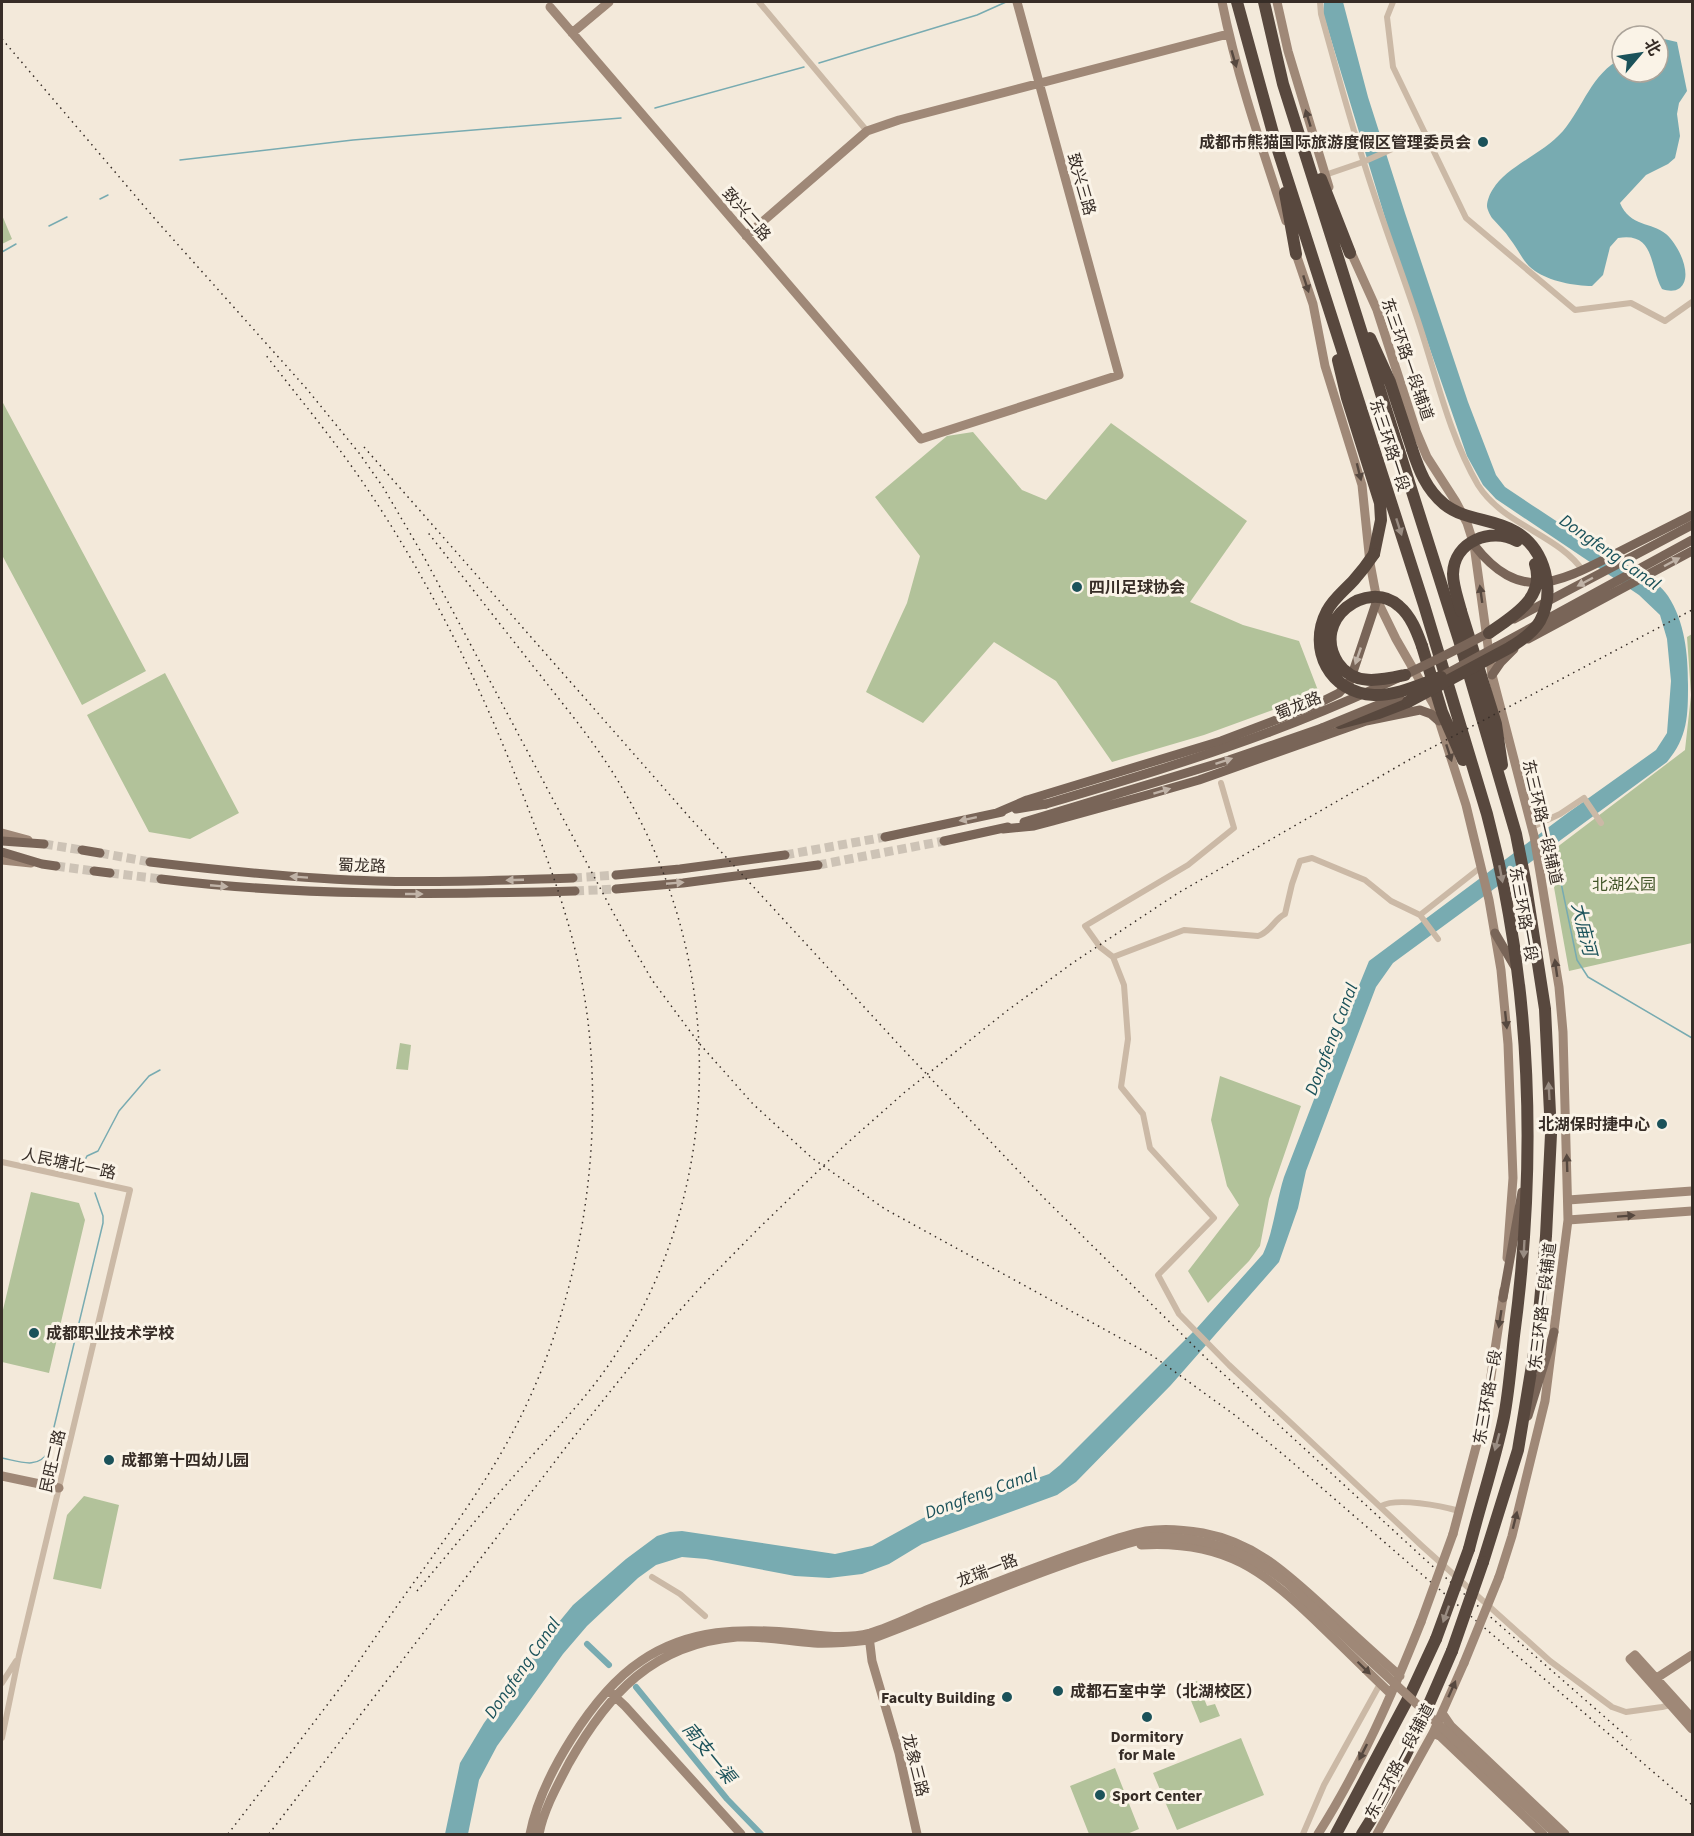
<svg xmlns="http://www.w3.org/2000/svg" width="1694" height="1836" viewBox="0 0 1694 1836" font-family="'Source Sans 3','Noto Sans SC',sans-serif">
<rect width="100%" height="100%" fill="#f3e9da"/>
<!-- green -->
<path fill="#b2c29a" d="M2,215L12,239L2,244Z
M2,401L146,671L82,705L2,555Z
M1111,423L1247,521L1190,602L1243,625L1299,641L1319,693L1204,735L1112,762L1056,681L994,642L923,723L866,692L907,603L920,556L875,497L947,436L973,432L1022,490L1046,500Z
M1692,634V943L1569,971L1548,854L1685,750L1691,695L1687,637Z
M165,673L239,813L190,839L149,832L87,715Z
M400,1043L411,1045L408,1070L396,1069Z
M1220,1076L1301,1106L1269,1199L1260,1246L1249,1261L1208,1303L1188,1271L1239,1205L1227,1186L1211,1120Z
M31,1192L79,1203L85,1220L49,1373L2,1362V1314Z
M84,1496L119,1505L101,1589L53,1579L67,1515Z
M1197,1681L1207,1706L1215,1704L1220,1716L1200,1723L1185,1686Z
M1241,1738L1264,1795L1177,1830L1153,1773Z
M1115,1768L1139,1829L1127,1834H1089L1070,1786Z"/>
<!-- water -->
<path fill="#78abb1" d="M1324,2H1343L1368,97L1405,213L1468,402L1496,475L1505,487C1538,509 1571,531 1605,552C1623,564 1657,578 1668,596C1685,622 1688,654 1688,685C1688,715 1688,737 1667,762L1393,963L1376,987L1340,1081L1306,1171L1298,1208L1279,1262L1171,1385L1076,1482L1057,1495L922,1544L889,1564L862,1574L829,1578L795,1576L706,1559L682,1557L656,1565L638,1578L587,1626L563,1654L497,1746L479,1780L468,1834H445L460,1763L484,1723L545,1639L573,1605L626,1559L657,1536L670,1532L682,1531L835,1554L872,1546L923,1518L1049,1474L1060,1465L1197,1328L1263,1254C1274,1230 1276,1202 1284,1177L1340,1032L1369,961L1569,812L1656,750L1667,733L1671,681L1667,639L1660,615L1639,595L1496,499L1483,485L1467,456L1389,231L1323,13Z
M1664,39L1677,42L1687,91L1679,103L1677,114L1680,136L1675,158L1668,164L1646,175L1620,203C1630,227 1652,222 1666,234C1678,244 1694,276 1680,288C1674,292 1668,291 1662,289C1649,265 1655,232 1618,238L1610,247L1603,275L1592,286C1575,286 1549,281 1535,271C1523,263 1519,250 1510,239C1505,231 1498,225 1492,218C1490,215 1487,209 1487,206C1487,201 1490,193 1493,189C1507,166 1543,154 1563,131C1584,106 1591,74 1622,58V72H1658V41Z"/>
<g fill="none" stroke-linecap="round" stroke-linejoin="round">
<!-- stream -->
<path stroke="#78abb1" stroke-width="1.5" d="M819,63L977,15L1006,2
M655,108L804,67
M180,160L353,140L621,118
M100,199L108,195
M49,226L67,217
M2,252L16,244
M1553,844L1577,960L1588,977L1692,1038
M87,1169L85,1160L87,1156L98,1151L119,1111L149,1076L160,1070
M2,1458C18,1461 38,1470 48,1452L103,1223V1216L95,1193"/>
<!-- canal -->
<path stroke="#78abb1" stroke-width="6" d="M587,1644L609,1665
M636,1687L727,1799L761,1834"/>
<!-- primary-tunnel -->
<path stroke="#cdc3b6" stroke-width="9" stroke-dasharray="9 4.5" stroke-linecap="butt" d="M44,844L82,850
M100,853L150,862
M785,855L885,837
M818,865L944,841
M56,866L94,871
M110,873L161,879
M573,878L616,875
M575,891L616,889"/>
<!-- street -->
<path stroke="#cbb9a6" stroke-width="6" d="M759,2L867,131
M1320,2L1321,14C1335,64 1348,114 1364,163C1381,218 1402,272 1420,327C1437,379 1450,437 1478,485C1503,525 1559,535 1583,571
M1393,2L1387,17L1393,67L1466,218L1575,310L1631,303L1665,321L1692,302
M1325,175L1363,162L1426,134
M1221,783L1234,828L1188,865L1085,926L1100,947L1113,957L1124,985L1128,1039L1121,1087L1143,1114L1150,1148L1214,1218L1158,1275L1179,1314L1229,1365L1422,1546L1550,1661L1612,1707L1626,1712L1662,1707L1670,1705
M1532,827L1560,814L1584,798L1601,823
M1420,915L1481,867
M1113,957L1184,930L1258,936C1271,932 1274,919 1285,914L1292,884L1300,861L1312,858L1365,880L1391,901L1420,915L1438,939
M2,1162L130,1190L19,1655L2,1738
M1381,1506C1397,1497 1442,1506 1459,1511
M652,1577L680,1594L705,1616
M2,1683L16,1661
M1303,1834L1324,1785L1380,1684"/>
<!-- secondary -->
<path stroke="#9f8877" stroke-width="9" d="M1222,2C1237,76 1262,148 1286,221
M1277,2L1288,51L1329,187
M550,7L921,439L1119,375L1017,2
M572,33L609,2
M746,236L867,131L899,120L1228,34
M1294,248L1313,304L1325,366L1362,485L1370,563L1377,600L1396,639L1434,705L1466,805L1489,900L1501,970L1508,1044L1513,1178L1507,1258
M1349,248L1377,310L1416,431L1427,457L1456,502L1467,523L1474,545L1492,675L1534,836L1559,987L1563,1032L1568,1220L1545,1401L1512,1536L1499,1577
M2,833L28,840
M2,860L31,863
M1568,1200L1692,1191
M1568,1220L1692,1211
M2,1476L59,1488
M1453,1534L1486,1409L1504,1290
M1141,1545C1226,1540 1264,1571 1322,1627C1345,1649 1368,1672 1391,1694
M869,1636L872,1661L899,1753L917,1834
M1652,1681L1692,1655
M611,1693L625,1706L741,1834
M1442,1713L1451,1726L1565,1834
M1692,1718L1635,1655L1630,1659L1692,1729
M1433,1733L1440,1736L1543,1834
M530,1834C541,1778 593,1693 641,1661C689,1628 742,1628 797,1633C820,1636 848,1639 870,1633C890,1627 910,1617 929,1609C979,1589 1029,1569 1081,1551C1102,1544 1123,1535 1146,1531C1164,1528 1185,1530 1203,1533C1256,1543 1287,1574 1326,1609C1350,1631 1375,1654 1400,1676
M539,1834C544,1809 557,1786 569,1763C608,1694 653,1644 737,1637C763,1636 788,1641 814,1643C833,1644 851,1642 869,1640C963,1605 1055,1562 1152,1537
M1318,1834C1360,1768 1392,1695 1421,1622
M1377,1834L1433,1733L1464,1663"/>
<!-- primary -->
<path stroke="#796558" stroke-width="9" d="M1474,545C1520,604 1558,583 1615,554C1640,541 1667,528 1692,515
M1528,639L1692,551
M1496,647L1692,540
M1492,675L1501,662L1514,649
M1016,809L1046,804
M997,813L1027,800L1221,741L1315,705L1339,693L1350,681L1377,600
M1024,822L1229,760L1322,728
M1003,829L1034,826L1053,821L1147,795L1199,780L1366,721L1420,710L1431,714L1439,721
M885,837L1002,812
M2,841L44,844
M944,841L1008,827
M82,850L100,853
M2,852L42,864L56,866
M150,862C226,871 302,879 377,881C443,883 508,880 573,878
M94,871L110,873
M616,875L680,869L785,855
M161,879C299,896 437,895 575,891
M616,889L683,883L818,865
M1495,933L1515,967
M1503,1298L1522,1192
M1528,1416L1554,1332"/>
<!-- highway -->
<path stroke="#58483e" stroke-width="12" d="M1237,2L1276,144L1424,605L1487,814C1532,984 1537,1162 1514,1336C1511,1363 1509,1391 1504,1417C1495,1461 1480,1505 1469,1549
M1264,2L1283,84L1459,640L1516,834L1525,880L1545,1009L1551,1134L1546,1236L1537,1335L1518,1450L1483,1562
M1321,179L1350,253
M1285,193L1296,254
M1370,338L1390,382L1412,449
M1338,360L1347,398L1380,503L1381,520L1374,554
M1461,611L1496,724L1502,765
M1422,646L1442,712L1463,760
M1340,723L1379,713L1408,702
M1336,1834L1410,1695L1436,1639
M1362,1834C1399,1777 1425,1713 1452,1651"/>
<!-- rail -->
<path stroke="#372d27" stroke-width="1.5" stroke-dasharray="1.5 4.5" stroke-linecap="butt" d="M2,39L155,219L306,388L359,453L383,487L424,557L615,916L652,980L698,1042L753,1104L812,1158L885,1209L1153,1356L1236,1416L1285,1456L1412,1566L1692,1805
M364,447L691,819L900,1046L1045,1199L1206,1358L1430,1564L1631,1740
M417,1591C454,1547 490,1502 529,1459C558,1427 588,1396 612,1360C727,1188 727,962 621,786C597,745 566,708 537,671C500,624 463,577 426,530
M228,1834C265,1786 303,1737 340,1688C363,1656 384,1624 407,1592C448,1535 490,1479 521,1416C587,1283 610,1113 579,967C567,910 546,855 525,800C483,690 432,585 366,487C335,441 299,398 265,354
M269,1834L573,1438L633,1363L699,1289L759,1228L845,1145L905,1092L1008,1010L1074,962L1178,893L1414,757L1692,610"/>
<!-- secondary-bridge -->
<path stroke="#9f8877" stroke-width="9" d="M1152,1537C1206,1536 1245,1550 1287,1583L1556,1834
M1421,1622L1453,1534
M1464,1663L1499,1577"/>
<!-- primary-bridge -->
<path stroke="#796558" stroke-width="9" d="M1514,619L1692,525
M1437,679L1496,647
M1322,728L1400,696
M1046,804C1120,782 1194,760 1267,733C1345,704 1421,669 1494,630"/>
<!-- highway-bridge -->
<path stroke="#58483e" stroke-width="12" d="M1374,554C1368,563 1362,571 1354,580C1345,590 1333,599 1327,611C1307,649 1330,693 1374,695C1396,696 1421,684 1441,677
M1461,611C1458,599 1453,586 1453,574C1454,541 1491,527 1517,541
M1489,633C1513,616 1546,598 1535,564
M1405,675C1382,680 1354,687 1338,663C1310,619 1368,578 1399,606C1411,616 1417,632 1422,646
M1408,702L1509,648C1521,641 1533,633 1540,621C1556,591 1545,549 1516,532C1493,518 1465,521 1444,504C1426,489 1419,470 1412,449
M1436,1639L1469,1549
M1452,1651L1483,1562"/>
</g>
<!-- one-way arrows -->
<defs><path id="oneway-solid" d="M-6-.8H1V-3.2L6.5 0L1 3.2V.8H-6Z" transform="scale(1.5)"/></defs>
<g fill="#56483f">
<use href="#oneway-solid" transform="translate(1234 59) rotate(74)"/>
<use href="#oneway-solid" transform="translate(1308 118) rotate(-107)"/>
<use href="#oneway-solid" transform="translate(1306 284) rotate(72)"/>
<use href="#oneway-solid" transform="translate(1359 472) rotate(76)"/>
<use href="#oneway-solid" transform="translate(1481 594) rotate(-98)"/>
<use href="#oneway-solid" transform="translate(1449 753) rotate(72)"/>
<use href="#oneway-solid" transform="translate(1556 968) rotate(-98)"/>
<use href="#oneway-solid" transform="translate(1506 1020) rotate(84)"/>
<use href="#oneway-solid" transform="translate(1567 1163) rotate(-92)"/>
<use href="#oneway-solid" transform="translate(1626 1216) rotate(-4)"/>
<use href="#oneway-solid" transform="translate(1500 1319) rotate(99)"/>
<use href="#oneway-solid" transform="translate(1515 1520) rotate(-76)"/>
<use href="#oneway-solid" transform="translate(1364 1668) rotate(44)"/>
<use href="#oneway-solid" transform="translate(1452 1689) rotate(-66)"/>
<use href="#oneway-solid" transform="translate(1363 1752) rotate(117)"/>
</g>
<g fill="#998c82">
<use href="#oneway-solid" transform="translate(1399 527) rotate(72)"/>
<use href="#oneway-solid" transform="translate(1501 874) rotate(79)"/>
<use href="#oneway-solid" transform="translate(1549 1091) rotate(-93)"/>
<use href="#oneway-solid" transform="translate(1524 1249) rotate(93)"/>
<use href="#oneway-solid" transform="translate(1497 1442) rotate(105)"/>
<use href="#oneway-solid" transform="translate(1446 1614) rotate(110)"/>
</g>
<g fill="#c0b3a7">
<use href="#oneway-solid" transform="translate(1672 562) rotate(-28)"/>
<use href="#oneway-solid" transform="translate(1585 582) rotate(152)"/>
<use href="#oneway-solid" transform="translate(1358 656) rotate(109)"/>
<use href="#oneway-solid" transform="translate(1224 761) rotate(-18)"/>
<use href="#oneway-solid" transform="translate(1162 791) rotate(-17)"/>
<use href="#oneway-solid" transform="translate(968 819) rotate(168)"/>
<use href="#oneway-solid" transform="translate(299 877) rotate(-176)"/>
<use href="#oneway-solid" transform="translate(515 880) rotate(178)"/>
<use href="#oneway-solid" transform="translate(675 883) rotate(-5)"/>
<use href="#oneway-solid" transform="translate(219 886) rotate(5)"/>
<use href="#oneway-solid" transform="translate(414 894)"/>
</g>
<!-- markers -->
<g fill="#1b525a" stroke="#faf3e7" stroke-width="2">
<circle cx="1483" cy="142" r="6"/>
<circle cx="1077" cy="587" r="6"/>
<circle cx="1662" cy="1124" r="6"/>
<circle cx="34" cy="1333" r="6"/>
<circle cx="109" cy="1460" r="6"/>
<circle cx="1058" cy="1691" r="6"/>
<circle cx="1007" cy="1697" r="6"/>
<circle cx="1147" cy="1717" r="6"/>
<circle cx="1100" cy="1795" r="6"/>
</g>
<g text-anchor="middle" stroke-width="6" stroke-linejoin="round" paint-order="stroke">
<!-- poi labels -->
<g font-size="16" font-weight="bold" fill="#372d27" stroke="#faf3e7" text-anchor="start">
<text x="1471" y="148" text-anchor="end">成都市熊猫国际旅游度假区管理委员会</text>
<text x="1089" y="593">四川足球协会</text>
<text x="1650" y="1130" text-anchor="end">北湖保时捷中心</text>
<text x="46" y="1339">成都职业技术学校</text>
<text x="121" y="1466">成都第十四幼儿园</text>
<text x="1070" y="1697">成都石室中学（北湖校区）</text>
<text x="995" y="1703" text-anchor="end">Faculty Building</text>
<text x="1147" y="1742" text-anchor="middle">Dormitory<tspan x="1147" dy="18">for Male</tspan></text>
<text x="1112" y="1801">Sport Center</text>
</g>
<!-- street labels -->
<g font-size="16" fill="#372d27" stroke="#faf3e7">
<text transform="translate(1082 184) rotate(74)" y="6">致兴三路</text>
<text transform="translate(747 214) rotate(49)" y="6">致兴二路</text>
<text transform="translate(1408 359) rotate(71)" y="6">东三环路一段辅道</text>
<text transform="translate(1390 445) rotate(72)" y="6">东三环路一段</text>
<text transform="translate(1298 705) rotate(-22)" y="6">蜀龙路</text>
<text transform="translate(1543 822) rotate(77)" y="6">东三环路一段辅道</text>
<text transform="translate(362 865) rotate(2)" y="6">蜀龙路</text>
<text transform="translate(1524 914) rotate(80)" y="6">东三环路一段</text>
<text transform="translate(69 1163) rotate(12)" y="6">人民塘北一路</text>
<text transform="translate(1542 1306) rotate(-83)" y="6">东三环路一段辅道</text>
<text transform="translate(1487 1397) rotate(-80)" y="6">东三环路一段</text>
<text transform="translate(52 1461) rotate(-77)" y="6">民旺二路</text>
<text transform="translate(987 1570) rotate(-21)" y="6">龙瑞一路</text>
<text transform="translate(1399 1761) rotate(-62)" y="6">东三环路一段辅道</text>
<text transform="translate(916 1765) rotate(76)" y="6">龙象三路</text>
</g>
<!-- park labels -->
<g font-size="16" fill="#43562a" stroke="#faf3e7">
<text x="1624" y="890">北湖公园</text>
</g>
<!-- water labels -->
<g font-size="18" font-style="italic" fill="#1b525a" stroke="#faf3e7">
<text transform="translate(1610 552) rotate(35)" y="6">Dongfeng Canal</text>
<text transform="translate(1584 929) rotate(76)" y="6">大庙河</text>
<text transform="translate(1331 1039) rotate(-69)" y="6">Dongfeng Canal</text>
<text transform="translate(981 1493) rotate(-20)" y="6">Dongfeng Canal</text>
<text transform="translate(522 1668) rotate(-55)" y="6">Dongfeng Canal</text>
<text transform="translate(709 1753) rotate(51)" y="6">南支一渠</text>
</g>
</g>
<!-- border -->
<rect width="1694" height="1836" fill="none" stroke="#372d27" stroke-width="6"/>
<!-- north arrow -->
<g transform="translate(1640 54) rotate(61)"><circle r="28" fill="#faf3e7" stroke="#aca49a" stroke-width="1.5"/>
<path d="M0-4.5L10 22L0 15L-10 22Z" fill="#1b525a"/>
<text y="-9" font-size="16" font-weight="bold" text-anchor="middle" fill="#372d27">北</text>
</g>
</svg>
